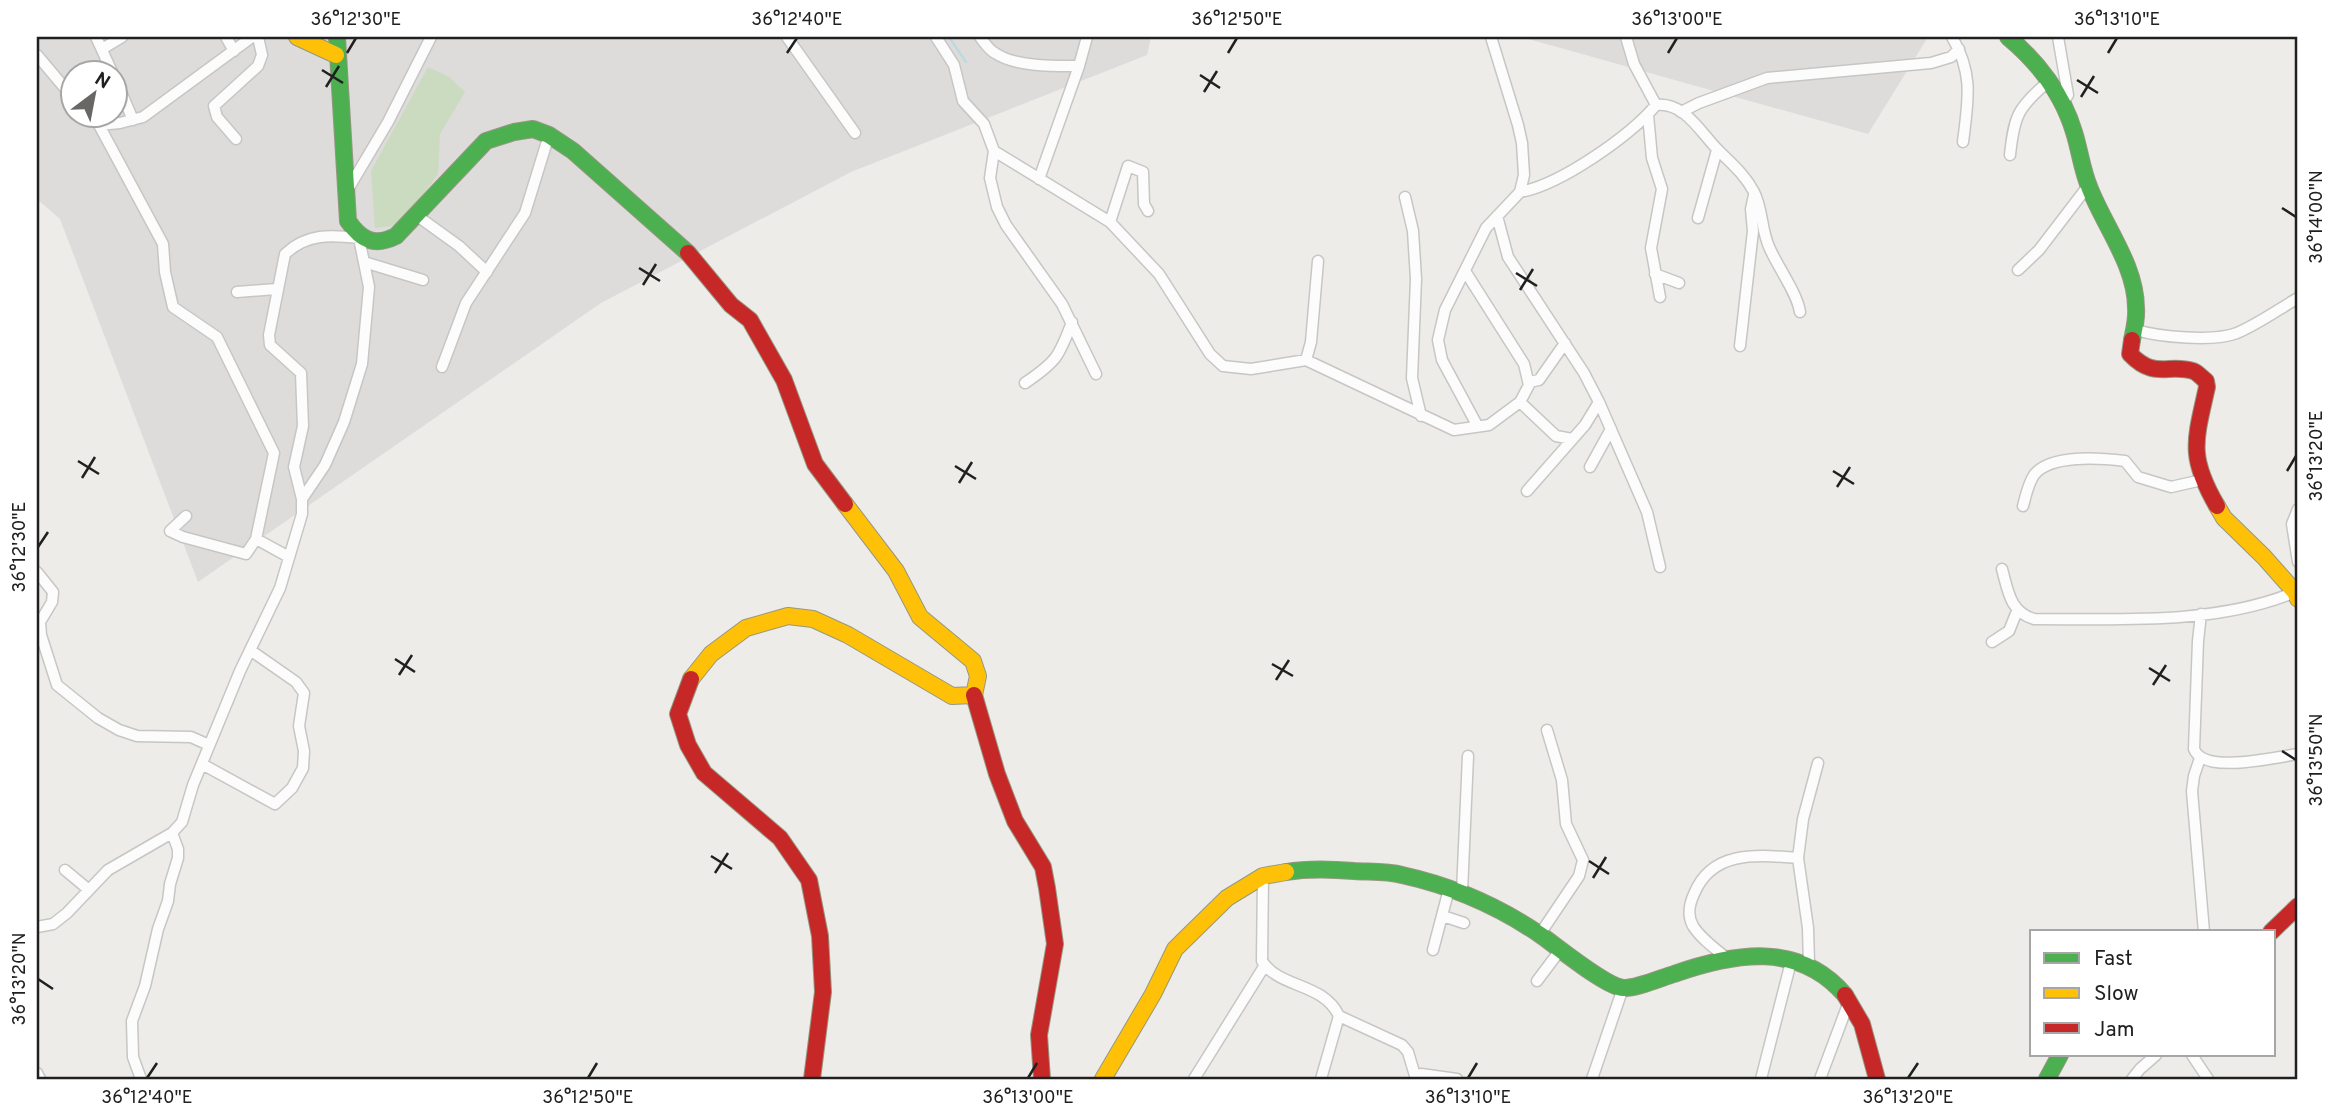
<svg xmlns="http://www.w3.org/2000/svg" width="2335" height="1116" viewBox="0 0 2335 1116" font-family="Overpass,sans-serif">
<rect width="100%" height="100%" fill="#eeece9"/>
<!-- residential -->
<path fill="#dddcda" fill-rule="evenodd" d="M37,37H1151L1147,55L851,172L601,303L198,582L60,219L37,199ZM74,74H116V116H74Z
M1521,37H1928L1868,134Z"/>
<!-- forest -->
<path fill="#cadbc0" d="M428,67L449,77L465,92L440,134L438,174L414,207L392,226L375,228L371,171Z"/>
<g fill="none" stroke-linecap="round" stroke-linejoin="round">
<!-- stream -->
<path stroke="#bed9df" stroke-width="2.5" d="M949,37L966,62"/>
<defs>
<path id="street" d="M96,37L113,74
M226,37L234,51
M787,37L855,133
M936,37L954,65L963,101L984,124L994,151L1110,222L1159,274L1210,354L1223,366L1251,369L1306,360L1454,430L1489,425L1520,402L1529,385L1524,364L1465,271
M980,37C984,42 989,50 995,53C1015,67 1056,66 1079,66L1087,37
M1952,37C1974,74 1968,101 1963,142
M2058,37L2068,95L2062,104
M102,49L122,37
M37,55L74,99
M116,80L133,120
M1656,105C1685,101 1702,135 1719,151C1732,164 1745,175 1754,192C1763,209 1761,231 1770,249C1779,269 1797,293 1800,312
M1681,112L1699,103L1767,78L1931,63L1951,57L1959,49
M1648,115L1652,158L1662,189L1651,248L1660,297
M89,116L99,125L163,244L165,272L173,307L217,337L274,453L256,539L289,557
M99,125L120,123L143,117L252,37
M236,139L217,117L214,106L258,66L262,55L258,37
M994,151L990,178L997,207L1006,225L1062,304L1096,374
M2010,155C2014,116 2018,107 2048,82
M1039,179L1079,66
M347,191L388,122L431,37
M1520,192C1560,185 1630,136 1656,105L1634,64L1626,37
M1405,197L1413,231L1416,279L1412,378L1421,416
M416,215L459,246L487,272
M1497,216L1508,257L1584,373L1599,402L1647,512L1660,567
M1698,218L1717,150
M1110,222L1128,166L1143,172L1144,204L1148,211
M364,262L423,280
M2018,270L2039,250L2088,186
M1655,274L1679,283
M237,292L276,289
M2136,330C2159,337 2214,342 2237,333C2258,324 2279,309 2298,298
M1740,346L1753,231L1751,209L1754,195
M1306,360L1311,342L1318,261
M442,367L466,303L525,213L549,135
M1529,382L1539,380L1565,343
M1025,383C1056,362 1059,357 1072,322
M1520,402L1556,436L1572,439
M1477,425L1442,360L1438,340L1445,310L1486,228L1520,192L1524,175L1522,143L1518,125L1491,37
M1590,467L1611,429
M1527,491L1585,425L1599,402
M2023,506C2026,495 2028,484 2034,475C2050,454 2101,458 2125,461L2138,477L2171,487L2202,480
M2298,509L2292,524L2298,562
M186,516L170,531L183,537L246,554L256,539
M2002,569C2008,591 2010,612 2034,619C2119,619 2216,625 2295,592
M37,572L53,592L52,602L40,622L41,635L57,685L98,718L119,730L137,736L191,737L209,745
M2201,614L2198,641L2194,749C2204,775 2276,757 2298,754
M1992,642L2009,631L2017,611
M2200,758L2194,776L2192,791L2204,932
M202,764L275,804L292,788L303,768L304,751L299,726L304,693L296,682L250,650
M65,870L89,890
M1263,876L1262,961C1280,989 1323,982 1339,1016L1321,1079
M1462,892L1468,756
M1443,916L1464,923
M37,927L53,924L67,913L108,870L172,833L182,822L193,785L240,671L280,588L302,514V499L294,467L303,426L301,373L270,345L269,335L285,254C307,233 331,235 359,238L369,287L362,364L344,422L325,465L302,499
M1540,934L1579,876L1583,860L1566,824L1562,780L1547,730
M1433,950L1449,889
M1729,960C1717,950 1701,939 1693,926C1687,915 1689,905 1694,894C1712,849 1759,855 1798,858
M1809,964L1808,928L1798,858L1803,819L1818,763
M1537,981L1561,949
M1339,1016L1402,1045L1408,1052L1416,1079
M2192,1055L2208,1079
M37,1073L40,1079
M141,1079L133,1057L132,1021L145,986L158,929L168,901L170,884L178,858V849L172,833
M1194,1079L1265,965
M1415,1079L1421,1074L1457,1079
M1592,1079L1623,988
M1761,1079L1792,958
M1820,1079L1850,999
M2132,1079L2140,1069L2156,1055"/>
<path id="fast" d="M337,37L348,221C361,240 374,247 396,236L486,141L514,132L533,129L549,135L573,151L688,253
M2008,37C2038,62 2063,95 2074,132C2080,151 2082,171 2090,189C2105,227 2136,266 2136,308C2137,319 2134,330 2132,340
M1286,872C1309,868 1331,869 1354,871C1370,872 1387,871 1402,875C1452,886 1500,907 1542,936C1559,948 1605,986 1623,988C1635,989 1661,978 1674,974C1734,953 1799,941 1845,995
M2047,1079L2060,1055"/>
<path id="slow" d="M297,37L336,55
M2217,506L2224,518L2264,557L2295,592L2298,599
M691,679L711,654L746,628L788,616L813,619L848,635L952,696L974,695L978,676L973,661L920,617L896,571L845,504
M1103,1079L1153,994L1175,949L1227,898L1263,876L1286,872"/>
<path id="jam" d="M688,253L731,305L750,320L784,380L815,464L845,504
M2132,340L2130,354C2155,380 2168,363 2193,371C2197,372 2202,378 2206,381L2207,387C2195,441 2188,456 2217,506
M691,679L678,714L688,745L704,773L780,838L809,880L820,936L823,992L812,1079
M974,695L997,774L1015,821L1043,867L1047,888L1055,944L1039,1035L1042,1079
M2271,932L2298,906
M1845,995L1862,1024L1877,1079"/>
</defs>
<!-- street casing -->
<use href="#street" stroke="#c7c6c5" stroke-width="13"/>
<!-- fast casing -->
<use href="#fast" stroke="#969781" stroke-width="18"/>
<!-- slow casing -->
<use href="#slow" stroke="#969781" stroke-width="18"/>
<!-- jam casing -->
<use href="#jam" stroke="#969781" stroke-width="18"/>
<!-- street -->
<use href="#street" stroke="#fcfcfc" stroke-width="10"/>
<!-- fast -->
<use href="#fast" stroke="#4caf50" stroke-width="16"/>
<!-- slow -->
<use href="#slow" stroke="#ffc107" stroke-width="16"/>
<!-- jam -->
<use href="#jam" stroke="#c62828" stroke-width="16"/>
</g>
<!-- ticks -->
<path fill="none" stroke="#202020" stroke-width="2.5" d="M347,53L356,38M787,53L797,38M1228,53L1237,38M1668,53L1677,38M2108,53L2117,38M322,70L343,83M1200,75L1220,88M2077,80L2098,93M326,87L339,66M1204,92L1217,71M2081,97L2094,76M2282,208L2296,217M639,268L660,281M1516,273L1537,286M643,285L656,264M1520,290L1533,269M78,461L99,474M955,466L976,479M1833,471L1854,484M2287,471L2296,456M82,478L95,457M959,483L972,462M1837,487L1850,467M38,547L48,532M395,659L415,672M1272,664L1293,676M2149,668L2170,681M399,675L412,655M1276,680L1289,660M2153,685L2166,665M2282,751L2296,760M711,856L732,869M1589,861L1609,874M715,873L728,853M1593,878L1606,857M38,979L53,989M147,1078L157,1063M588,1078L597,1063M1028,1078L1037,1063M1468,1078L1477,1063M1908,1078L1918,1063"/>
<!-- border -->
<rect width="2335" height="1116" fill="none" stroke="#ffffff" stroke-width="77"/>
<!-- legend -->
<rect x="2030" y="930" width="245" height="126" fill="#ffffff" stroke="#a6a6a6" stroke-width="2"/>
<rect x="2044" y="953" width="35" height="10" fill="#4caf50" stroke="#a6a6a6" stroke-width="2"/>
<text x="2094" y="965" font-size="21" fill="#202020">Fast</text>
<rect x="2044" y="988" width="35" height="10" fill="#ffc107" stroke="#a6a6a6" stroke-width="2"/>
<text x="2094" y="1000" font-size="21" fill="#202020">Slow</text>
<rect x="2044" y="1023" width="35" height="10" fill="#c62828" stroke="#a6a6a6" stroke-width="2"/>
<text x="2094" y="1036" font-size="21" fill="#202020">Jam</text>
<!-- north arrow -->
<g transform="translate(94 94) rotate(32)"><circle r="33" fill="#ffffff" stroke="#a6a6a6" stroke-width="2"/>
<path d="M0-5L12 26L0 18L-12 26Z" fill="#686766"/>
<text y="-10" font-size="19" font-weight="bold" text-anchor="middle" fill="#202020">N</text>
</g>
<rect x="38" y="38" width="2258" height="1040" fill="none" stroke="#202020" stroke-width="2.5"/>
<g font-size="18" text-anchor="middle" fill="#202020">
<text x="356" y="25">36°12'30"E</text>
<text x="797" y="25">36°12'40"E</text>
<text x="1237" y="25">36°12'50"E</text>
<text x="1677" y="25">36°13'00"E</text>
<text x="2117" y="25">36°13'10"E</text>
<text transform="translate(2316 217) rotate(-90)" y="6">36°14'00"N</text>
<text transform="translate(2316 456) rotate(-90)" y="6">36°13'20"E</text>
<text transform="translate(19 547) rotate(-90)" y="6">36°12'30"E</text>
<text transform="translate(2316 760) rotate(-90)" y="6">36°13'50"N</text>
<text transform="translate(19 979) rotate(-90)" y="6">36°13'20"N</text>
<text x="147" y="1103">36°12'40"E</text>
<text x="588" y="1103">36°12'50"E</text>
<text x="1028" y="1103">36°13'00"E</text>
<text x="1468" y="1103">36°13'10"E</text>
<text x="1908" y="1103">36°13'20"E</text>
</g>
</svg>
